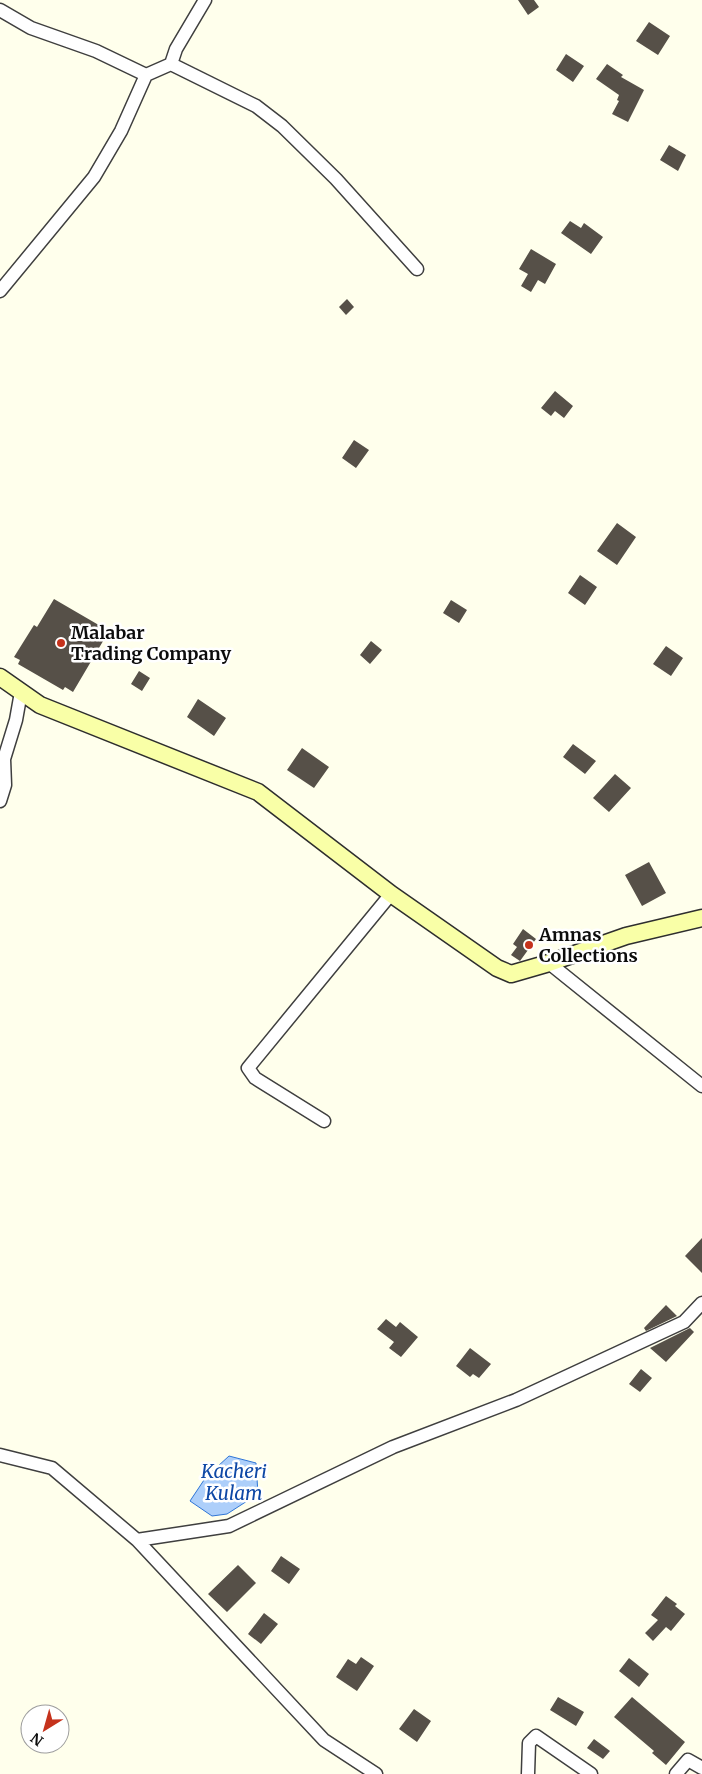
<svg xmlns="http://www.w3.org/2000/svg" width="702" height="1774" viewBox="0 0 702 1774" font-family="Merriweather,serif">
<rect width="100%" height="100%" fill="#ffffec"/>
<!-- water -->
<path fill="#adcffa" stroke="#2f75d6" d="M229,1456L256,1463L258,1494L227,1514L212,1516L190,1501L206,1477Z"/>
<!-- building -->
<path fill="#565048" d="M518,0H534L539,7L528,15Z
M649,22L670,36L658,55L636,41Z
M566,54L584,66L573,82L556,70Z
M607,64L623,75L621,77L644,90L628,122L612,114L619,101L617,100L619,95L596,79Z
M669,145L686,155L678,171L660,160Z
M570,221L581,228L584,223L603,237L591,254L561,233Z
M531,249L556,264L545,284L538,280L531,292L521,286L528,274L519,269Z
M347,299L354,307L346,315L339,307Z
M555,391L573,406L564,418L555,411L551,416L541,408Z
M354,440L369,450L356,468L342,458Z
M617,523L636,537L617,565L597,551Z
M580,575L597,587L585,605L568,593Z
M54,599L109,631L73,692L65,687L63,690L18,664L20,660L14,657L34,625L37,627Z
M451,600L467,610L459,623L443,613Z
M371,641L382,650L370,664L360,655Z
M666,646L683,658L671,676L653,664Z
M139,671L150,678L142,691L131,684Z
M198,699L226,718L214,736L187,717Z
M573,744L596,761L585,774L563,757Z
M302,748L329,767L314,788L287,770Z
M615,774L631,788L609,812L593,798Z
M649,862L666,893L642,906L625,875Z
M523,929L536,939L520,961L511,955L517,947L513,944Z
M702,1238V1273L685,1256Z
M666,1305L677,1316L646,1331L644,1328Z
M386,1319L396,1327L400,1322L418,1337L401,1357L389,1348L394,1342L377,1329Z
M690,1328L694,1332L666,1362L650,1348Z
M470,1348L491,1364L479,1378L473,1374L470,1377L456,1366Z
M641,1369L652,1378L640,1392L629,1384Z
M281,1556L300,1569L289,1584L271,1571Z
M238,1565L256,1583L227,1612L208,1594Z
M666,1596L677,1604L675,1606L685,1614L671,1631L666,1627L653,1641L645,1633L658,1620L651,1615Z
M264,1613L278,1624L261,1644L248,1634Z
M361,1657L374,1666L357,1691L336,1677L348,1659L356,1664Z
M629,1658L649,1674L639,1687L619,1671Z
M558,1697L584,1712L576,1726L550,1710Z
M632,1697L685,1742L666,1765L652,1753L654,1751L614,1717Z
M414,1709L431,1721L417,1742L399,1729Z
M594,1739L610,1751L603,1759L587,1748Z"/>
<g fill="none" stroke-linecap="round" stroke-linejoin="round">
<defs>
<path id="minor" d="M0,10L31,28L96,51L146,75
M171,64L176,49L205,0
M0,291L94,177L121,131L146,75L171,64L256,106L282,126L336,179L417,269
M0,801L5,785L4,759L16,720L21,692
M549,963L702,1086
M324,1121L255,1078L248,1068L391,894
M0,1455L52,1468L137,1540L229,1526L393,1447L516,1400L684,1322L702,1303
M137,1540L324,1740L376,1774
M528,1774L529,1743L536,1736L591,1774
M676,1774L688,1760L702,1768"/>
<path id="secondary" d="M0,677L40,705L258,792L391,894L497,968L511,974L549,963L626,936L702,918"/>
</defs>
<!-- minor casing -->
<use href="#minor" stroke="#3f3f3f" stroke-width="15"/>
<!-- secondary casing -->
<use href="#secondary" stroke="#2e2e2e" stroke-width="19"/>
<!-- minor -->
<use href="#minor" stroke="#fff" stroke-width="12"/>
<!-- secondary -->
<use href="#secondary" stroke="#f9ffa7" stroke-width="16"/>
</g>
<!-- markers -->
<g fill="#c5321c" stroke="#fff" stroke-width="2">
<circle cx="61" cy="643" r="5"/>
<circle cx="529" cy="945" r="5"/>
</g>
<g text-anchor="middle" stroke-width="5" stroke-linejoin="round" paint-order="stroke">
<!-- poi labels -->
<g font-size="18" font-weight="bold" fill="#0c0c0c" stroke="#fff" text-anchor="start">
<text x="71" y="639">Malabar<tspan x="71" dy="21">Trading Company</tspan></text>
<text x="539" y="941">Amnas<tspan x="539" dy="21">Collections</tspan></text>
</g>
<!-- water labels -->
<g font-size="19" font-style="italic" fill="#0e48a6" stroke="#fff">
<text x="234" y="1478">Kacheri<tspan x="234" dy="22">Kulam</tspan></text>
</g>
</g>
<!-- north arrow -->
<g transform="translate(45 1729) rotate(217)"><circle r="24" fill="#ffffff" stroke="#9e9e9e"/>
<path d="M0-4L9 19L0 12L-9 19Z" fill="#c5321c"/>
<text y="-8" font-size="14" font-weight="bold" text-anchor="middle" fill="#0c0c0c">N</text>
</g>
</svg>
